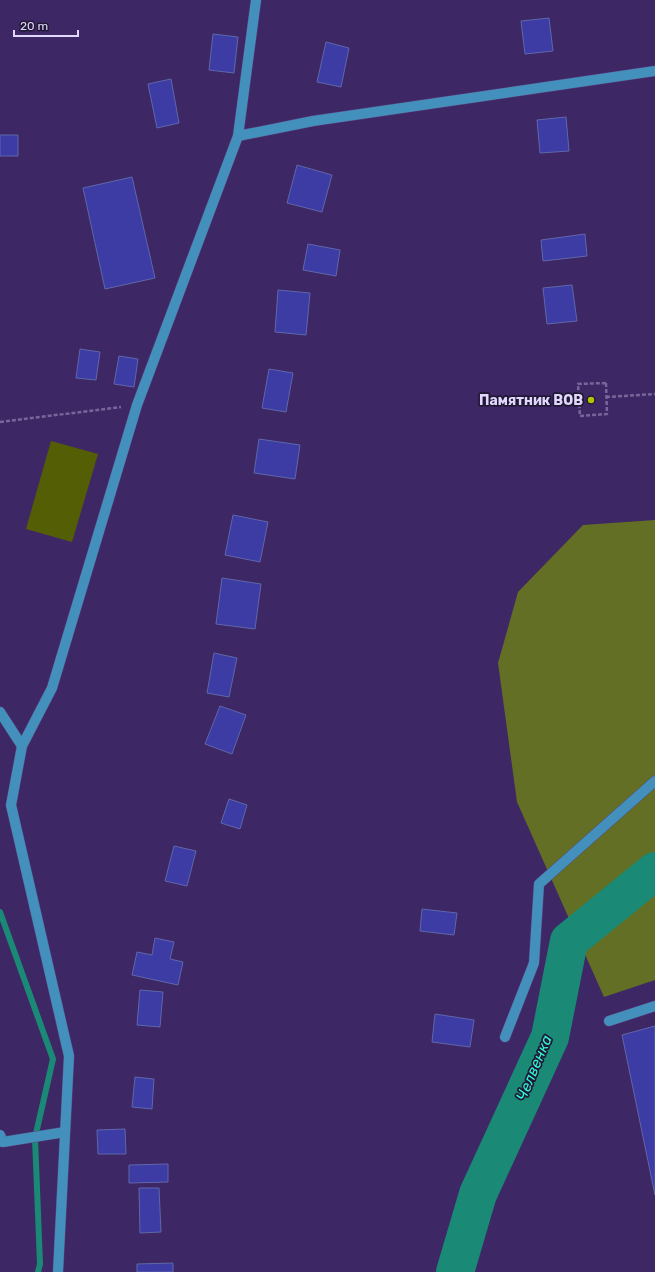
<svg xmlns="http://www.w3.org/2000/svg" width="655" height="1272" viewBox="0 0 655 1272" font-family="Rubik,sans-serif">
<rect width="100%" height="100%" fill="#3e2765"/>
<!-- green -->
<path fill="#545f05" d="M51,441L98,454L72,542L26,529Z"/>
<!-- forest -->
<path fill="#636f24" d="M655,520V980L604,997L517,802L498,663L518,592L583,525Z"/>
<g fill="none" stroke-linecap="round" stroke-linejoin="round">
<!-- stream -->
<path stroke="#1a8a77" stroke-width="6" d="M0,912L53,1059L35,1138L40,1264L38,1272"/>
<!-- river -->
<path stroke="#1a8a77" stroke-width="38" d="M455,1272L478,1194L550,1037L569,941L655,871"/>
</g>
<!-- building -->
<path fill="#3d3ba4" stroke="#5f67aa" d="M549,18L553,51L525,54L521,21Z
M213,34L238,37L234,73L209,70Z
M326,42L349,48L341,87L317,82Z
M171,79L179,123L157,128L148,84Z
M566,117L569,151L540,153L537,120Z
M0,135H18V156H0Z
M297,165L332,175L322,212L287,203Z
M132,177L155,278L105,289L83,188Z
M585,234L587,256L543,261L541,240Z
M308,244L340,250L336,276L303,270Z
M572,285L577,321L547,324L543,288Z
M278,290L310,293L306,335L275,332Z
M80,349L100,352L96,380L76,378Z
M119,356L138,359L134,387L114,384Z
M269,369L293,373L286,412L262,408Z
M259,439L300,445L295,479L254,473Z
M233,515L268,522L260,562L225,555Z
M222,578L261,584L255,629L216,624Z
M214,653L237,658L229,697L207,693Z
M220,706L246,715L232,754L205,744Z
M229,799L247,805L240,829L221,823Z
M174,846L196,851L187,886L165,881Z
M422,909L457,913L454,935L420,931Z
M155,938L174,942L170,959L183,962L178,985L132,975L137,952L152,955Z
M140,990L163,992L160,1027L137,1025Z
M435,1014L474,1020L470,1047L432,1042Z
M655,1026V1195L622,1035Z
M135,1077L154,1079L152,1109L132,1107Z
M125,1129L126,1154H98L97,1130Z
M168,1164V1182L129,1183V1165Z
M139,1188H159L161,1232L140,1233Z
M173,1263V1272H137V1264Z"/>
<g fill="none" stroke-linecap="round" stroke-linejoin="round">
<defs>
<path id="minor" d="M238,136L256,0
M0,712L22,746
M609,1021L655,1006
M505,1037L534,963L539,884L655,781
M0,1135L3,1142L65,1132
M58,1272L69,1056L11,805L22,746L52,688L137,405L238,136L313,121L655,71"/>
</defs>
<!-- minor casing -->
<use href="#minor" stroke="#58437d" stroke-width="11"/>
<!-- path -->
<path stroke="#78669b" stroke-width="2.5" stroke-dasharray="4 2" stroke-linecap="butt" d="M606,383L607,414L580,416L578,384Z
M606,397L655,394
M0,422L121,407"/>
<!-- minor -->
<use href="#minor" stroke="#4490bd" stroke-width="10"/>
</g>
<!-- markers -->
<circle fill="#afc504" stroke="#211834" stroke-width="1.5" cx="591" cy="400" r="4"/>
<g text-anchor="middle" stroke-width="3.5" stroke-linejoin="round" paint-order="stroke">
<!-- poi labels -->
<g font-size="14" font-weight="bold" fill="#e1d7fd" stroke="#211834" text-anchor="end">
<text x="583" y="405">Памятник ВОВ</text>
</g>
<!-- water labels -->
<g font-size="15" font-style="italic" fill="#2df9d7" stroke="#211834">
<text transform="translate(534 1068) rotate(-67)" y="5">Челвенка</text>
</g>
</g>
<!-- scale -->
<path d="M14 30v6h64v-6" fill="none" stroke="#e1d7fd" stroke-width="2"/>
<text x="20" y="30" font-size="12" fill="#e1d7fd" stroke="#211834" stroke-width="3" paint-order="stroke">20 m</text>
</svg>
